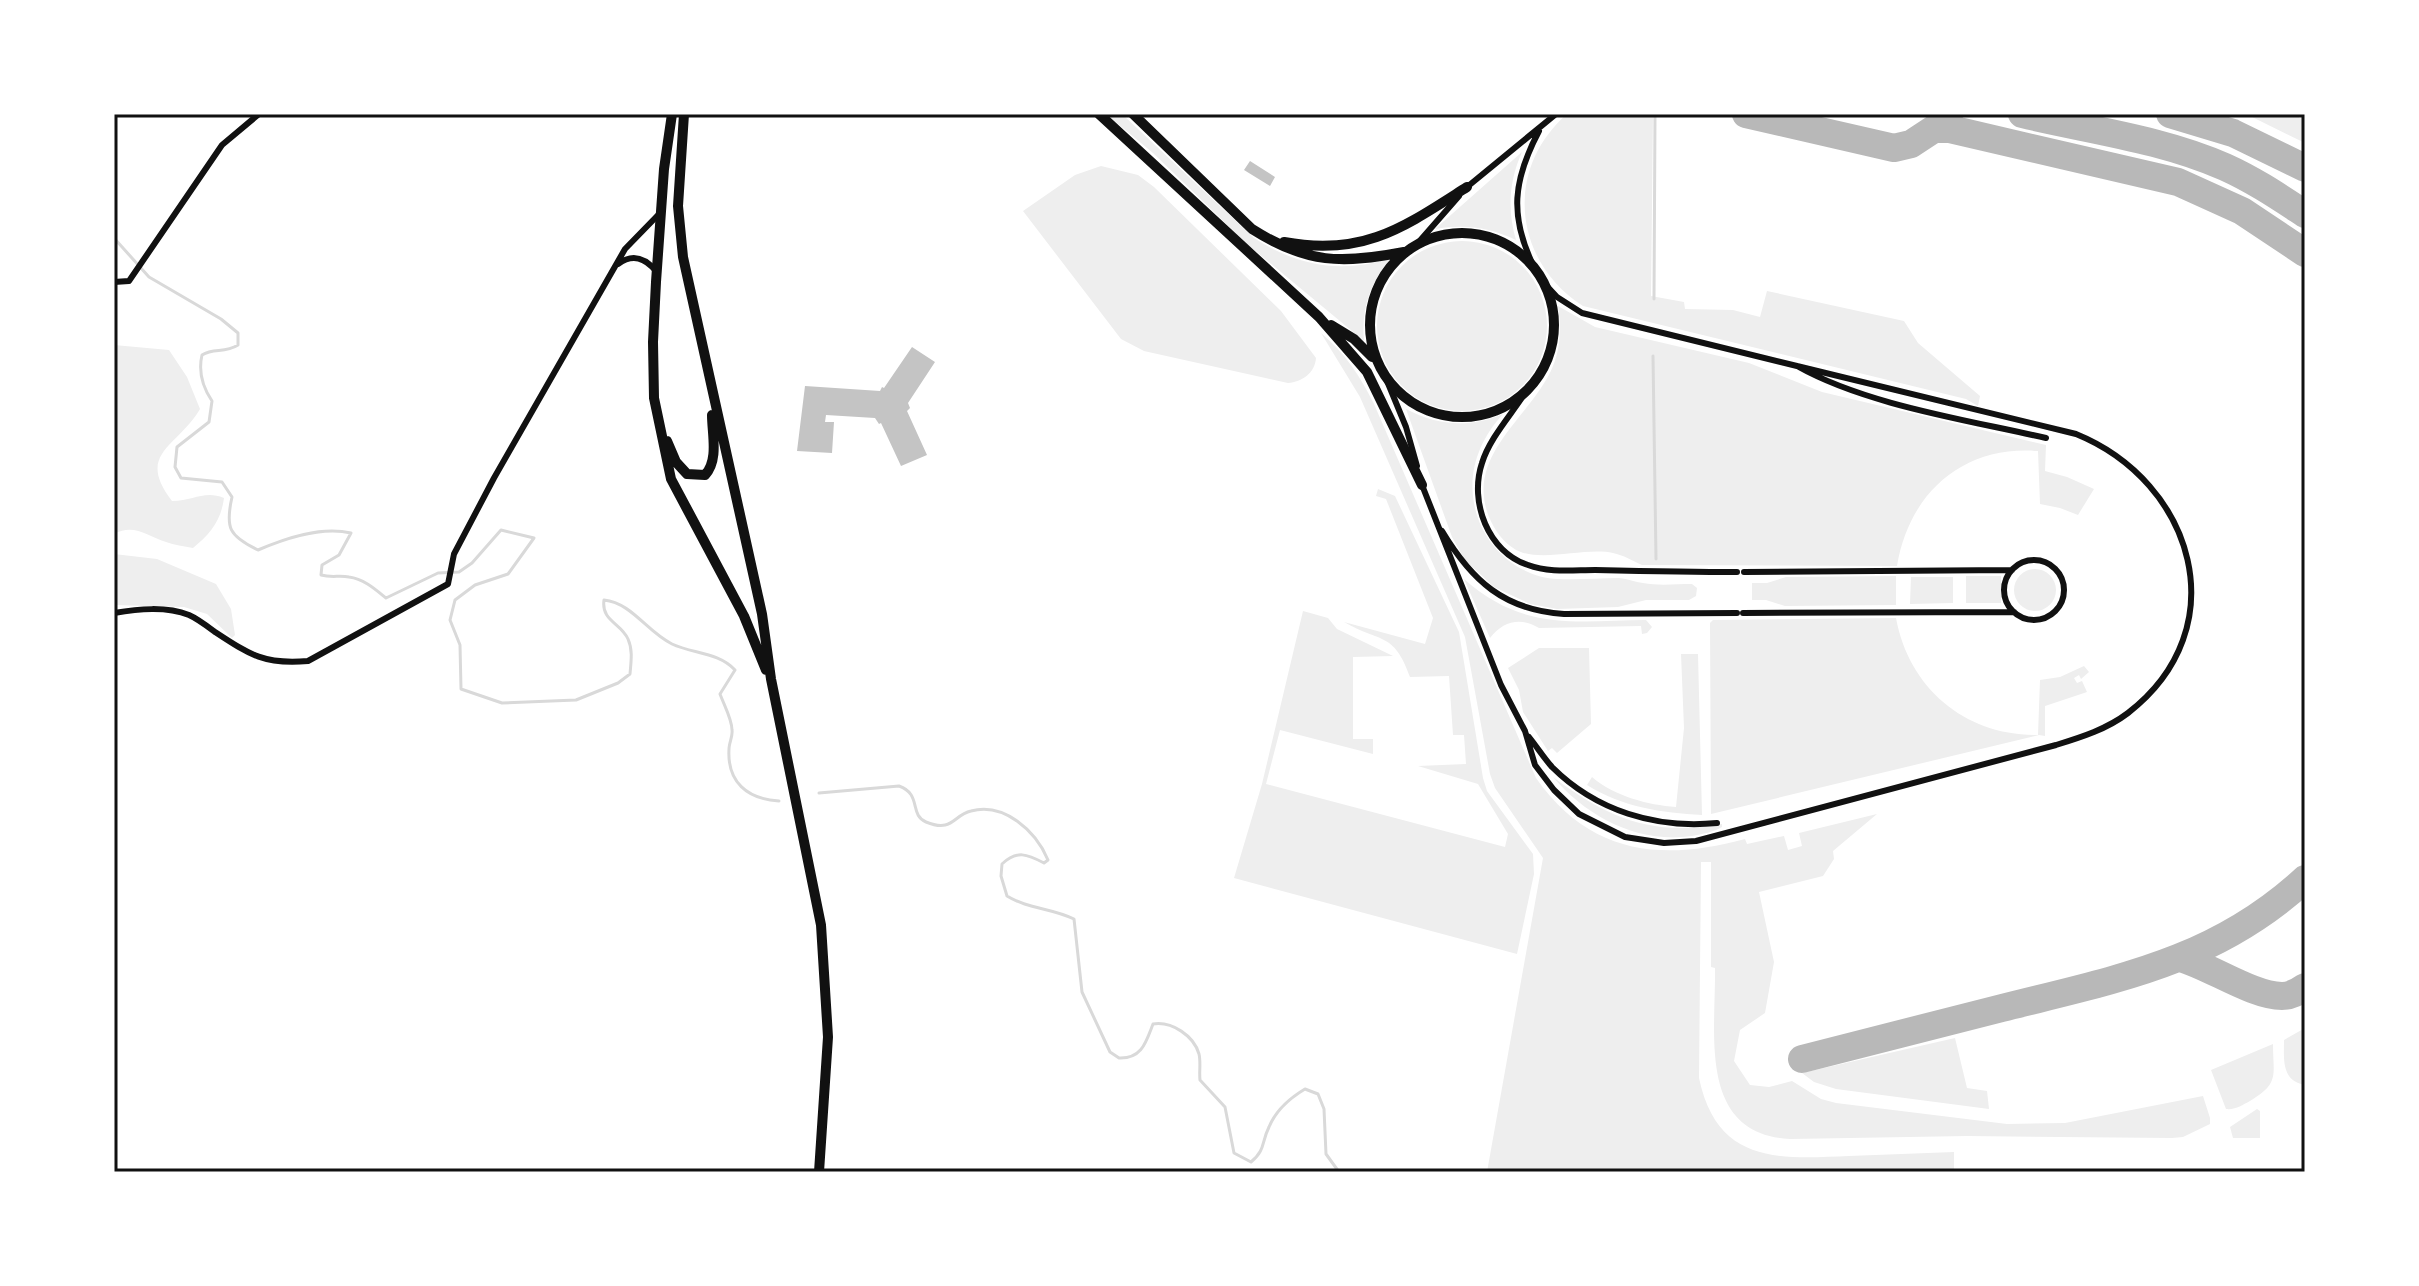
<svg xmlns="http://www.w3.org/2000/svg" width="2419" height="1286" viewBox="0 0 2419 1286" font-family="'Alegreya Sans',sans-serif">
<rect width="100%" height="100%" fill="#fff"/>
<!-- green -->
<path fill="#eee" d="M1106,114H1122L1254,238C1297,266 1341,274 1391,258C1370,282 1361,309 1364,341L1247,244L1153,153Z
M1567,114H1653L1651,296L1684,302L1685,309L1733,310L1760,317L1767,291L1904,321L1918,343L1980,396L1978,406L1966,399L1583,306C1514,262 1503,170 1567,114Z
M2246,114H2299V118H2305V143Z
M1522,152C1509,181 1507,210 1516,240C1489,227 1464,224 1435,229Z
M1101,166L1138,175L1154,187L1281,311L1316,358C1315,373 1302,382 1288,383L1144,351L1121,339L1023,211L1075,175Z
M1377 326a85 85 0 1 1 170 0a85 85 0 1 1-170 0Z
M1558,306L1595,327L1749,363L1822,392L2046,445L2045,471L2067,477L2094,489L2078,515L2060,508L2040,504L2038,451C1963,445 1909,493 1897,566L1642,565C1633,561 1623,555 1613,553C1585,547 1541,563 1516,550C1503,542 1495,531 1489,517C1464,454 1532,417 1553,366C1561,347 1561,326 1558,306Z
M1321,333C1345,353 1360,376 1374,404L1536,778C1589,854 1661,862 1745,839L1747,844L1784,836L1788,850L1802,846L1799,833L1877,814L1833,851L1834,859L1823,876L1759,892L1774,962L1765,1013L1740,1030L1734,1061L1750,1085L1769,1087L1792,1081L1821,1099L1836,1103L2007,1124L2065,1123L2203,1096L2210,1118V1124L2183,1137L2172,1138L1967,1136L1790,1139C1697,1134 1716,1033 1715,968L1711,967V862H1701L1699,1078C1717,1164 1779,1159 1849,1156C1884,1155 1919,1153 1954,1152V1172H1487L1543,858L1495,788L1490,774L1465,637L1360,397Z
M114,345L169,350L187,377L200,409C178,447 135,453 172,501C194,501 204,490 224,498C221,521 210,534 193,548C184,546 174,545 166,542C147,536 134,523 114,534Z
M1406,409C1438,426 1470,428 1503,414C1480,439 1468,470 1474,503C1481,544 1516,577 1558,579C1578,580 1599,578 1619,578C1628,579 1635,582 1643,583C1658,586 1676,584 1692,584L1697,588L1696,596L1689,600H1646L1618,607L1557,609L1530,604L1494,587L1465,560L1452,537Z
M1378,489L1395,496L1459,632L1483,778L1487,791L1533,854L1534,874L1517,954L1234,878L1262,784L1303,611L1328,618L1337,629L1393,656L1353,657V739H1373V754L1280,730L1266,784L1505,847L1508,834L1478,784L1418,766L1466,764L1464,735H1453L1449,676L1410,677C1394,631 1380,643 1344,622L1425,644L1433,618L1386,499L1376,496Z
M114,554L157,559L216,584L231,609L235,635L232,638L207,614L184,607L114,605Z
M2014 590a21 21 0 1 1 42 0a21 21 0 1 1-42 0Z
M1896,576V605L1785,606L1766,600H1752V583H1767L1786,577Z
M1966,576H2001V603H1966Z
M1911,577H1953V603L1910,604Z
M1464,579C1523,631 1572,621 1646,620L1652,627L1647,633L1642,634L1641,626L1539,628C1521,617 1503,621 1490,638Z
M1896,618C1909,689 1966,736 2038,735L2040,680L2060,677L2084,666L2089,672L2081,679L2079,675L2074,678L2077,683L2082,681L2087,692L2045,706V736L2039,735L1711,814L1710,623L1713,620Z
M1539,648H1589L1591,724L1557,753L1552,748L1548,751L1523,712L1519,690L1508,668Z
M1681,654H1698L1702,815C1662,813 1622,807 1587,785L1592,777C1614,796 1648,805 1676,807L1684,728Z
M1553,777C1608,818 1652,837 1722,824V827C1714,832 1702,834 1692,836C1638,844 1587,817 1553,777Z
M2305,1028V1085C2281,1081 2284,1059 2284,1040Z
M1955,1038L1967,1088L1987,1091L1989,1109L1836,1089L1814,1082L1802,1073Z
M2273,1044C2273,1076 2280,1083 2250,1101C2242,1105 2236,1110 2226,1109L2211,1070Z
M2257,1109L2260,1111V1138H2233L2230,1127Z"/>
<g fill="none" stroke-linecap="round" stroke-linejoin="round">
<!-- stream -->
<path stroke="#d9d9d9" stroke-width="3" d="M114,238L149,277L221,319L238,333V345C224,354 214,347 202,355C198,372 202,386 212,401L209,422L177,447L175,467L181,478L222,482L232,497C225,528 229,536 258,550C286,538 321,526 351,533L339,555L322,565L321,575C332,578 339,575 349,577C364,579 375,589 386,598L438,573L459,572L472,563L501,530L534,538L508,574L475,585L455,600L450,620L460,645L461,689L502,703L576,700L618,683L630,674C631,662 633,650 628,639C621,623 601,621 604,600C632,603 647,632 672,644C693,654 718,652 735,670L720,694C724,705 732,719 732,730C733,736 729,743 729,749C727,782 747,799 779,801
M1654,299L1655,114
M1653,356L1656,559
M819,793L899,786C922,794 909,815 926,822C953,833 953,815 971,811C1004,802 1036,831 1048,860L1044,863C1027,854 1017,850 1002,864L1001,876L1007,896C1028,909 1052,908 1074,919L1082,992L1110,1052L1119,1058C1142,1059 1146,1042 1153,1024C1172,1021 1194,1036 1199,1054C1201,1062 1199,1072 1200,1080L1225,1107L1234,1153L1251,1162C1266,1149 1261,1143 1269,1127C1276,1110 1290,1098 1305,1089L1318,1094L1324,1109L1326,1154L1339,1172"/>
<!-- taxiway -->
<path stroke="#b8b8b8" stroke-width="28" d="M1746,114L1894,148L1911,144L1949,119
M2022,114C2089,130 2162,139 2225,167C2254,180 2279,197 2305,214
M2170,114L2233,133L2305,168
M1934,129H1950L2178,182L2242,211L2305,253
M2181,958C2211,967 2253,996 2282,996C2291,996 2298,992 2305,987
M1802,1059C1868,1042 1935,1025 2002,1008C2117,979 2215,962 2305,879"/>
</g>
<!-- building -->
<path fill="#c4c4c4" d="M1250,161L1275,177L1270,186L1244,170Z
M912,347L935,362L908,403L910,408L907,411L927,455L901,466L881,423L879,424L875,418L826,415L825,422H834L832,453L797,451L805,386L880,391L882,387L884,388Z"/>
<g fill="none" stroke-linecap="round" stroke-linejoin="round">
<!-- minor -->
<path stroke="#111" stroke-width="6" d="M1467,187L1556,114
M1417,244L1459,196
M618,264C633,253 645,258 656,271
M1534,267C1509,216 1513,180 1539,131
M114,282L129,281L222,145L259,114
M1544,283L1557,297L1582,313L1797,366C1866,405 1968,420 2046,438
M1385,376L1406,427L1417,466
M1527,390C1513,413 1490,437 1482,463C1469,502 1488,552 1528,565C1549,573 1573,570 1595,570C1642,571 1690,572 1737,572
M1422,485L1501,685L1525,731L1535,765L1554,790L1579,814L1625,837L1664,843L1696,841L2056,745C2082,737 2107,729 2128,713C2238,628 2194,482 2076,434L1797,366
M1442,531C1472,581 1504,610 1564,614L1737,613
M2004 590a30 30 0 1 1 60 0a30 30 0 1 1-60 0Z
M1744,572L2012,570
M114,613C138,609 166,606 189,615C198,619 207,626 215,632C250,655 265,665 308,661L448,584L454,554L494,478L625,249L661,212
M1743,613L2014,612
M1529,737C1537,747 1544,758 1552,767C1596,811 1656,829 1717,823"/>
<!-- primary -->
<path stroke="#111" stroke-width="10" d="M672,114L664,169L656,282L653,342L654,398L671,479L744,616L766,670
M684,114L678,206L683,257L762,614L771,679L821,925L828,1037L819,1172
M1099,114L1319,317L1367,372L1422,485
M1133,114L1252,229C1307,264 1342,264 1404,252
M1370 325a92 92 0 1 1 184 0a92 92 0 1 1-184 0Z
M1284,242C1364,257 1404,227 1467,187
M1331,325L1354,339L1372,357
M667,441L676,462L687,474L705,475C719,460 712,434 712,415"/>
</g>
<!-- border -->
<rect width="2419" height="1286" fill="none" stroke="#ffffff" stroke-width="232"/>
<rect x="116" y="116" width="2187" height="1054" fill="none" stroke="#111" stroke-width="3"/>
</svg>
